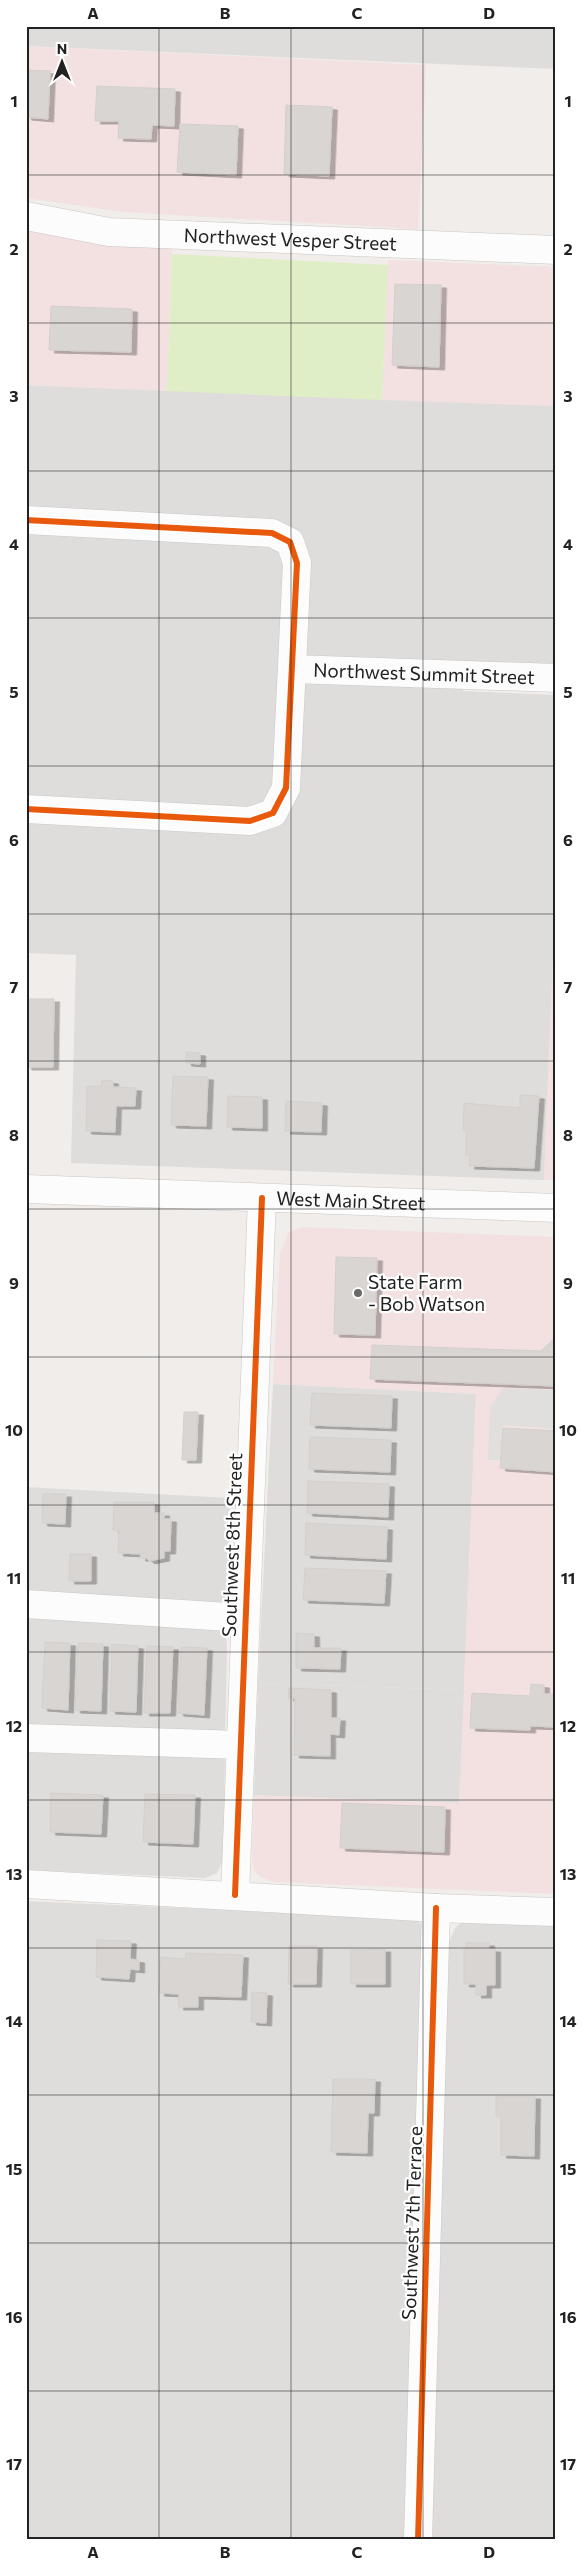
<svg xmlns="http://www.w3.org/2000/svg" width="582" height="2566" viewBox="0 0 582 2566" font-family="Commissioner,sans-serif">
<defs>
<filter id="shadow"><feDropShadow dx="5.5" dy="3" stdDeviation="0" flood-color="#0004"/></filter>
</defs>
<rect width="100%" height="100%" fill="#f0edea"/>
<!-- residential -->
<path fill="#dfdddc" d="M26,26H556V69L26,46Z
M26,385L556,406V665L465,663L463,691L556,695V957H553L544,1180L71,1163L76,955L26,953Z
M273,1384L476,1394L464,1690L258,1683Z
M26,1487L230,1498L228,1591L226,1598L223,1602L213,1605L26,1594Z
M26,1612L220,1628L225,1633L227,1643L223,1860L217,1873L205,1878L26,1870Z
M26,1901L409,1918L418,1921L423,1927L408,2540H26Z
M470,1921L556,1926V2540H431L446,1949L455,1928L461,1923Z"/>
<!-- commercial -->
<path fill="#f2e1e0" d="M26,46L426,65L418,229L124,212L26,198Z
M26,226L172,248L167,391L26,385Z
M388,260L556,267V406L382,400Z
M553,957H556V1180H544Z
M301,1227L556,1237V1894L275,1882L260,1877L254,1870L252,1860L254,1795L459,1803L476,1394L273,1384L280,1253L289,1232Z"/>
<!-- religious -->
<path fill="#dedddc" d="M258,1683L464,1690L459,1803L254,1795Z"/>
<!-- grass -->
<path fill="#e0eec7" d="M172,254L388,265L382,400L167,391Z"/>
<!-- parking -->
<path fill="#e0dfde" d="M503,1388L556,1390V1429L503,1425L501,1460H488L490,1407Z"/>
<!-- building -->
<path fill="#d9d5d3" stroke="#d4cfcb" filter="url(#shadow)" d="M26,70L50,71L48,119L26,117Z
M97,86L175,89L174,126L152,125L151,139L118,138L119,121H95Z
M286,105L332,107L329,176L284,174Z
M180,124L238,126L236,175L177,172Z
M395,284L441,285L439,367L392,365Z
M51,306L132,309L131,352L49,350Z
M26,999H54L53,1067H26Z
M186,1052L200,1053V1064L186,1063Z
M173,1076L208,1077L206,1126L171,1125Z
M102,1080L113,1081V1087L136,1088L135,1106H116L115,1132L86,1131L87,1086H101Z
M520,1095L539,1096L534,1168L469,1166L470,1155H466V1131L463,1130L464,1103L520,1108Z
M228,1096L262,1097V1128L227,1127Z
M286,1101L322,1103L321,1132L285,1131Z
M336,1257L377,1258L375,1335L334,1334Z
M556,1307V1386L370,1379L372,1345L541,1351L555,1338Z
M312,1393L392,1396L391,1428L310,1425Z
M184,1412H198L196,1460H182Z
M503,1428L556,1431V1472L500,1468Z
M310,1437L391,1440L390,1472L309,1469Z
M308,1481L389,1484L388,1517L307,1513Z
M43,1494H66L65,1524L42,1523Z
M114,1502H154V1513H164V1519H171L170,1551H164V1558L149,1561L147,1558H140L141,1554L118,1553L119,1531L113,1530Z
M306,1523L387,1527L386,1559L305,1555Z
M70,1554H91V1581H69Z
M305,1568L386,1571L384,1603L303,1600Z
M296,1633L314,1634V1648H341L340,1669L296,1668Z
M45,1642L70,1643L68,1710L42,1708Z
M78,1643L103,1644L101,1711L75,1710Z
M112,1644L138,1646L136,1712L110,1711Z
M147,1646L173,1647L170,1713H144Z
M181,1647L207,1648L204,1715L178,1713Z
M531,1684L544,1685V1694H556V1727L530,1726V1730L470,1728L472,1693L530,1696Z
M289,1688L331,1690V1718H340L339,1735L330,1734V1756L294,1755L295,1698H288Z
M51,1793L103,1795L101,1834L50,1832Z
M145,1794L195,1795L193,1844L143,1842Z
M342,1803L445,1807L444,1852L340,1848Z
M97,1940L131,1941L130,1959L139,1960V1970L130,1969L129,1979L96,1977Z
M466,1943H489V1949H495V1985H486V1995H476V1984H464V1949H466Z
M289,1946H317L316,1984H288Z
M385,1949V1984H351V1950Z
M186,1953L243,1955L241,1997L198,1996V2007H178L179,1994L159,1993L160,1957L185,1959Z
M252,1992L267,1993L266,2023L251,2022Z
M333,2079H375L374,2113H368L367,2153L331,2152Z
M496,2096H535L534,2156L501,2155V2116H496Z"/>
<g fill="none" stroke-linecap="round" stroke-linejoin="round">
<defs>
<g id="minor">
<path id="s1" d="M26,216L109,232L556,250"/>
<path d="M26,520L272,533L290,542L297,563L286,788L273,813L250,821L26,809"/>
<path id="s2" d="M292,669L556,678"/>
<path id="s3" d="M26,1189L556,1208"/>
<path d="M26,1604L244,1618"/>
<path d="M26,1738L240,1745"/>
<path d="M26,1884L436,1908L556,1912"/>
<path d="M235,1895L262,1198"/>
<path d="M418,2540L436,1908"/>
</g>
</defs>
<!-- minor casing -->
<use href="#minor" stroke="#c9c8c6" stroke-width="29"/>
<!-- minor -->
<use href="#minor" stroke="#fdfcfc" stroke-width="28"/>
<defs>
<path id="cycleway" d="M26,520L272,533L290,542L297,563L286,788L273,813L250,821L26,809
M235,1895L262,1198
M418,2540L436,1908"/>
</defs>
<!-- cycleway casing -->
<use href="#cycleway" stroke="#fff" stroke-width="9"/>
<!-- cycleway -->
<use href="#cycleway" stroke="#e8590c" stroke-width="6"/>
</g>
<!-- grid -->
<path fill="none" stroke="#222" stroke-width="1" stroke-opacity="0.55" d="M159,26V2540M291,26V2540M423,26V2540M26,175H556M26,323H556M26,471H556M26,618H556M26,766H556M26,914H556M26,1061H556M26,1209H556M26,1357H556M26,1505H556M26,1652H556M26,1800H556M26,1948H556M26,2095H556M26,2243H556M26,2391H556"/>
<!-- markers -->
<circle fill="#6a6968" stroke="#fff" stroke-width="2" cx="358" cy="1293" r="5"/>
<g text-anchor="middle" stroke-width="4.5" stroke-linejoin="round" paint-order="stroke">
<!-- street labels -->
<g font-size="19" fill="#222" stroke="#fff">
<text dy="7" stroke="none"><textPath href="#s1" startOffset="266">Northwest Vesper Street</textPath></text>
<text dy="7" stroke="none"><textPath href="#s2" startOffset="132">Northwest Summit Street</textPath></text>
<text dy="7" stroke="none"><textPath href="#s3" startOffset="325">West Main Street</textPath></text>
<text transform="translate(232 1545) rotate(-88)" y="7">Southwest 8th Street</text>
<text transform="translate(412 2223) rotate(-88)" y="7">Southwest 7th Terrace</text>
</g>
<!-- poi labels -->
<g font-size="19" fill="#222" stroke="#fff" text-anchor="start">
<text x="368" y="1289">State Farm<tspan x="368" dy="22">- Bob Watson</tspan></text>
</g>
</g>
<!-- border -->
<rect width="582" height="2566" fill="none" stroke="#ffffff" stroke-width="55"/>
<!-- north arrow -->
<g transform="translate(62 62)" stroke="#ffffff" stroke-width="4" paint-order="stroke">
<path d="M0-4L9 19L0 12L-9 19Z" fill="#222222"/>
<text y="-8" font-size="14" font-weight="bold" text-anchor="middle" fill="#222222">N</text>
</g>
<rect x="28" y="28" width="526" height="2510" fill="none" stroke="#222" stroke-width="2"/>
<g font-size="16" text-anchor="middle" font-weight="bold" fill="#222">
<text x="93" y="19">A</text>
<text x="225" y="19">B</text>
<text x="357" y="19">C</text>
<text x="489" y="19">D</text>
<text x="14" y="107">1</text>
<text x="568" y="107">1</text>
<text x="14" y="255">2</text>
<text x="568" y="255">2</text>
<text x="14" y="402">3</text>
<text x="568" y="402">3</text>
<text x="14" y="550">4</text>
<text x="568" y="550">4</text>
<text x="14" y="698">5</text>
<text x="568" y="698">5</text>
<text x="14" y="846">6</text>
<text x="568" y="846">6</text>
<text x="14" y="993">7</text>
<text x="568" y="993">7</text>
<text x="14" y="1141">8</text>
<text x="568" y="1141">8</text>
<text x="14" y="1289">9</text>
<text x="568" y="1289">9</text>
<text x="14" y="1436">10</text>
<text x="568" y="1436">10</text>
<text x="14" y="1584">11</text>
<text x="568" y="1584">11</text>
<text x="14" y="1732">12</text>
<text x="568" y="1732">12</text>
<text x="14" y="1880">13</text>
<text x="568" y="1880">13</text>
<text x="14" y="2027">14</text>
<text x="568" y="2027">14</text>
<text x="14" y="2175">15</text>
<text x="568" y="2175">15</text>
<text x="14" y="2323">16</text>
<text x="568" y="2323">16</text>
<text x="14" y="2470">17</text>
<text x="568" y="2470">17</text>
<text x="93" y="2558">A</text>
<text x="225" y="2558">B</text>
<text x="357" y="2558">C</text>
<text x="489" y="2558">D</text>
</g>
</svg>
